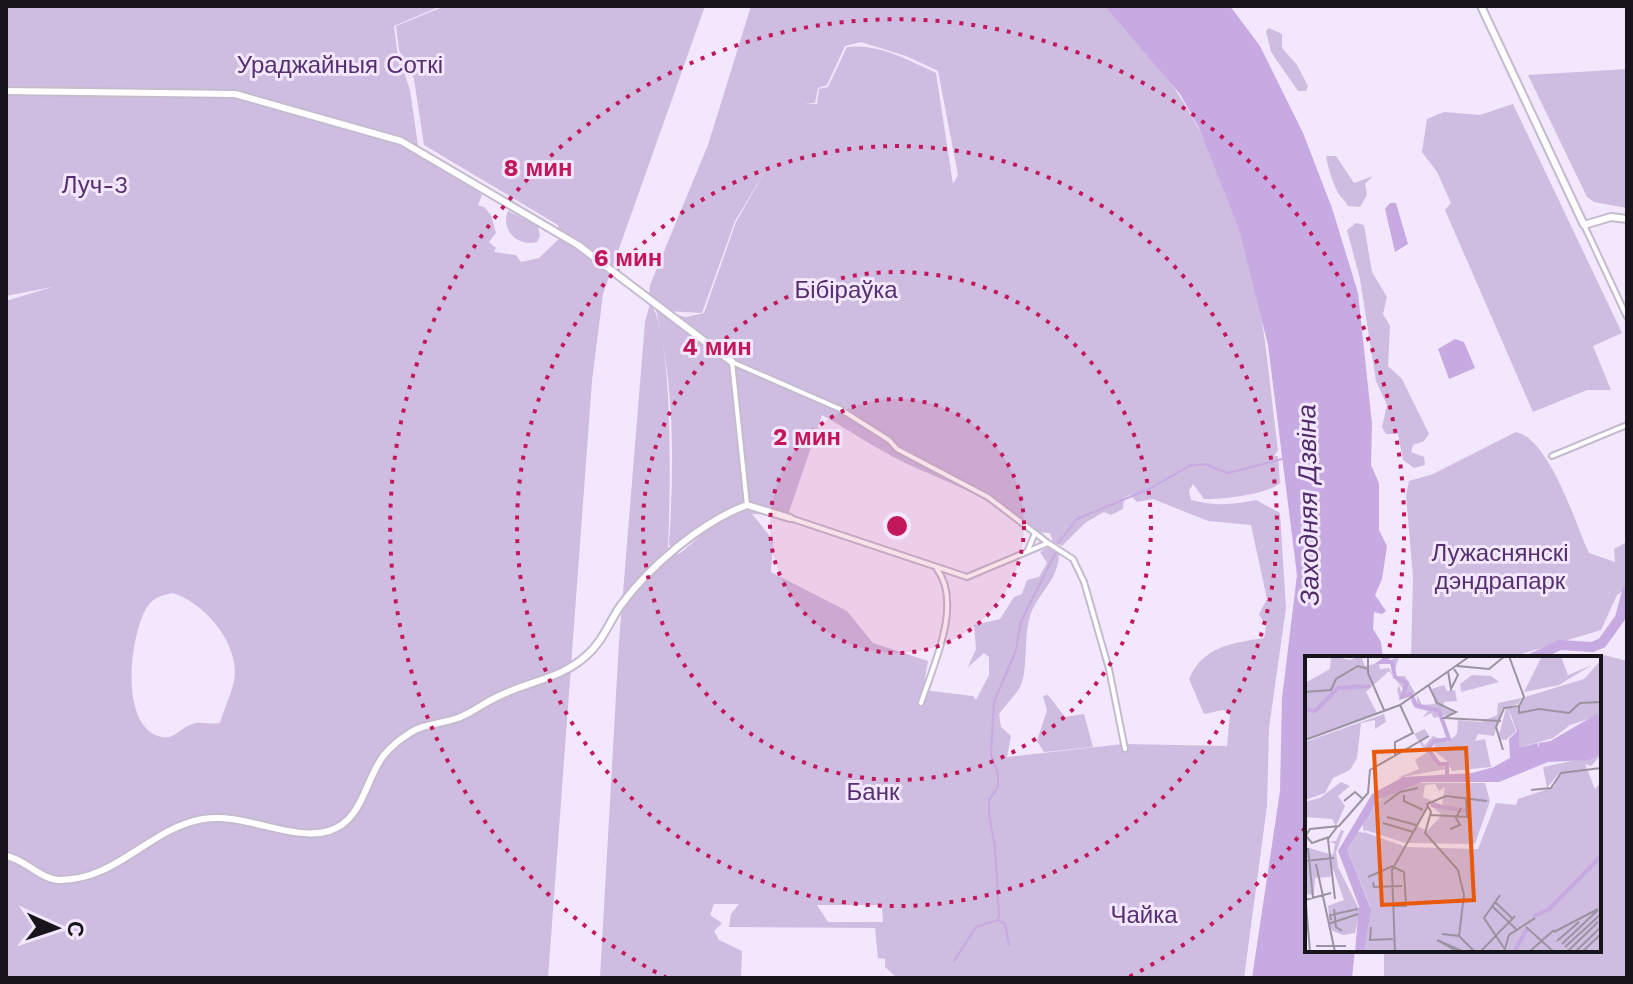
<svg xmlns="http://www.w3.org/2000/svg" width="1633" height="984" viewBox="0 0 1633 984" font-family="'Work Sans',sans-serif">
<rect width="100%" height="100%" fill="#f2e7fc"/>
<!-- green -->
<path fill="#cfbce1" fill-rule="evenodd" d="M6,6H441L394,26L397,50L410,90L418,146L482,195L478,205L484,207L491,215L496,233L489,242L496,248L494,252L516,255L521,262L539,258L559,239L558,225L424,145L414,79L399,50L396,26L445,6H705L603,294L592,381L548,978H6V301L52,287L6,296ZM173,593C205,603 241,645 234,681C231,695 224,709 220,723C209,725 200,720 190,725C179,729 176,739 162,737C118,729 130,634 147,607C154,597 162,595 173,593Z
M751,6H1105C1185,80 1236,186 1257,292C1267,344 1271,398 1278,450L1274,456H1278L1280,483C1270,494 1219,500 1204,499L1193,484L1189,491L1191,500C1214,506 1233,505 1256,500L1280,513L1286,608L1269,728L1267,806L1244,978H897L885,967V959L878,958L875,928L729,927L731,914L739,904H714L710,915L722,923L714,931L719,940L742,951L741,978H600L619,642L645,322L650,304C675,331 670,506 668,548L679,554L702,535L679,551L669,545C674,467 675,387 656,310L686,317L704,313L736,222L768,166L735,221L702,313L667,311L649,295L650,285L708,145ZM861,42L906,56L938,71L958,175L953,184L936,73C909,60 878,43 847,47L828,87L819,89L817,104H804L815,103L818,88L827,85L845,46ZM822,415C849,430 875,448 903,462C945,482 995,497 1027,532L1050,533L1053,542L1062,546L1085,523L1104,512L1111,515L1123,509L1124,498L1130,495L1137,502L1153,499L1208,521L1251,525L1267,599L1259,614L1266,626L1264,638C1233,643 1203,646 1189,679L1204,714L1223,710L1230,714L1227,746L1123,744L1007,757L1011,736L1001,727L999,714C1005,705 1013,698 1019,689C1028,676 1024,638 1029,620C1035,594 1059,582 1059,553L1050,546L1040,552L1047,563L1039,577L1027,580L1022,594L1014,597L1000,619L974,625L976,649L968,667L984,653L989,657V675L976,700L973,696L923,690L928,661L873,643L847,611L771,572L773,540L752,514L788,515ZM817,905H882L883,922H828Z
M1269,28L1282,34V48L1297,65L1308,86L1306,91H1298L1271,52L1266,31Z
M1627,69V208L1594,202L1587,197L1528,75Z
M1513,104L1622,333L1593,346L1611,390H1587L1533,412L1445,210L1451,203L1437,172L1422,152L1427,119L1444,112L1480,115Z
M1326,156H1336L1354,183L1373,176L1365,184L1367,195L1360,207L1348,206C1345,200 1338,195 1336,189C1332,180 1328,167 1326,156Z
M508,211L538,226L540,236L537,242C518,247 500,230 508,211Z
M1356,223L1364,225L1372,272L1387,297L1383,314L1390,326L1388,366L1402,379L1429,434L1424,441L1413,445L1411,452L1424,457L1425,465L1414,468L1403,460L1398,434H1386L1382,427L1387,405L1376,381L1360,279L1347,230Z
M1516,432C1550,440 1575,523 1589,553L1615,562L1614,549L1627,542V588L1617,595L1601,630L1508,658H1411L1413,577L1406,495L1409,481L1433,474Z
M1604,655L1627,661V978H1384V950H1599L1598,658Z
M1048,695L1065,717L1084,714L1093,747L1044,752L1037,741L1047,710L1043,696Z"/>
<!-- water -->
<path fill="#c7aae1" d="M1105,6H1230L1260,46L1303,133L1332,208L1358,293L1372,424L1371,465L1379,483V530L1387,546L1382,579L1375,595L1386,611L1382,614L1374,612L1373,629L1381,642L1383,658H1307V950H1355L1352,978H1252L1280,791L1282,698L1297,575L1268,345L1239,229L1199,128L1180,94Z
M1390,203H1396L1408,244L1395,252L1385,209Z
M1455,339L1464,342L1475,368L1449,379L1438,349Z"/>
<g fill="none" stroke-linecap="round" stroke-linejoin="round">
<!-- stream -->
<path stroke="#c7aae1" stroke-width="2" d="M1058,543L1077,519L1149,489L1189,466L1204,464L1228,473L1282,459
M998,920L1005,924L1009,945
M954,961L976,927L998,920L999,916L995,847L989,814V800L998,787V774L991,755L994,702L1016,650L1021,621L1055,554"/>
<!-- river -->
<path stroke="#c7aae1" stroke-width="10" d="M1532,658L1560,645L1592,647L1602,643L1620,618L1627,591"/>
<defs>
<path id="street" d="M1584,225L1627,317
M1552,456L1627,425
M747,505L732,362L840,409L889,440L897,449L988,497L1035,533L1028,550
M790,518L967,577L1048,543L1073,559L1084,582L1109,669L1125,749
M1035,533L1048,543
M921,703C933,666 963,604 937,569"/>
<path id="secondary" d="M1481,6L1584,225L1611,217L1627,219
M6,91L235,94L401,141L578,245L732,362
M6,856C25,859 41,880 60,880C117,880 150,828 203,819C244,812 292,842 329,831C363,821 365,779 384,755C390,748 399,740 407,735C421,724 441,724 458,718C472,713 482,704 495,698C527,681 560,680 587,655C603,641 609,622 621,605C650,566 701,522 747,505L790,518"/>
</defs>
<!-- street casing -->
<use href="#street" stroke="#c5bbcf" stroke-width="8"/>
<!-- secondary casing -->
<use href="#secondary" stroke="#c5bbcf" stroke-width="10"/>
<!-- street -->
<use href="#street" stroke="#fff" stroke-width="4"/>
<!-- secondary -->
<use href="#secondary" stroke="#fff" stroke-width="6"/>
</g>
<!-- distance rings -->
<circle cx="897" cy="526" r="127" fill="#c2185b" fill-opacity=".12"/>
<g fill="none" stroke="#c2185b" stroke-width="4" stroke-dasharray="4 8">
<circle cx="897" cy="526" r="127"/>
<circle cx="897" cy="526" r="254"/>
<circle cx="897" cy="526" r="380"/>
<path d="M1305 828A507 507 0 0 1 1127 978M667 978A507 507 0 1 1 1387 657"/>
</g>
<g text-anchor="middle" stroke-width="6" stroke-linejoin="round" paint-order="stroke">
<!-- park labels -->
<g font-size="24" fill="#552f70" stroke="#f2e7fc">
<text x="340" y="73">Ураджайныя Соткі</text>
<text x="95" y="193">Луч-3</text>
<text x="846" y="298">Бібіраўка</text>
<text x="1500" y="561">Лужаснянскі<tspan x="1500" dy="28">дэндрапарк</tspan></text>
<text x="873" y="800">Банк</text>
<text x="1144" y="923">Чайка</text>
</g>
<!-- water labels -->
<g font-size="26" font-style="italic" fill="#502a6b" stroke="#f2e7fc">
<text transform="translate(1308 505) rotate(-91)" y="9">Заходняя Дзвіна</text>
</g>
</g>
<!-- overview -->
<g transform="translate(1305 656)">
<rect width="296" height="296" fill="#f2e7fc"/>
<path d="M26,0L45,4L56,0L60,10L74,7L75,13L84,12L88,19L87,5H82L94,1L88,20H100L110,37L95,43L92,35L94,29L98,42L103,27L98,33L84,15L61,36L72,57L0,83V27L25,13ZM237,0L256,1L263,19L287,9L254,29L219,36ZM296,4V55L292,60L265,69L248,82L213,92L214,75L202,53L211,75L201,84L193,83L201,52H212L220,41L279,23ZM167,19L186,20L194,26L156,36L155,28ZM139,29L142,35L150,34L152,45L139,46L138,51L150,57L129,62L126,57L117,62L123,55L110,52L105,44L112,50V39L117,49L130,48L127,33ZM217,42L213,48L197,52L189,80L173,78L170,85L180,83L186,111L147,115L142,105L129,95L130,86L122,92L141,113L92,122L114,113L110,104L121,97L109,78L120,73L124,80L117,85L119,90L128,80L143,86L152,78L153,64L176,66L192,59L193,47ZM79,58L81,66L70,73V64L56,67L52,102L45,114L28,122L20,137L0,144V86ZM296,99L286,110L280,108L290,133L296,126V296H59L65,249L42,193L51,175L59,177L57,166L80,138L114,127H180L185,145L170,188L100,187L60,174L59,176L101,191L173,193L191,147L211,149L213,143L249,131L255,116L242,132L238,111ZM130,128L134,135L140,131L137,148L142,151L118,141L120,129ZM124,148L137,159L122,175L112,170ZM36,126L45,130L33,140L40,150L31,170L27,163L1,161L0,146L15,142ZM36,174L39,175L31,196L33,211L55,255L50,277L38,279L25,274L23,250L39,244L28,213L25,221L10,222L9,239L1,238L0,224V191L28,199L30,188L25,185H31Z" fill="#cfbce1" fill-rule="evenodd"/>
<path d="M296,58V98L284,104L243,106L194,126H117L74,143L42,193L66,253L59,296H50L54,250L33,195L67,138L98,121L167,117L189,111L205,102L204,83L212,75L207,63L214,74V94L247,88Z" fill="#c7aae1"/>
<path fill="none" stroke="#c7aae1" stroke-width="4" d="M85,0L76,6H87L90,21L102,27L97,41L106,38L111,49L134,55L144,83L129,85L123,93L134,108H142V121M0,53L10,55L33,32L65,30M210,88L213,94L233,89M234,89L246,87L294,59M126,149L161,155M228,261L244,253L296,200M209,296L222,273"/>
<path fill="none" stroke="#9b93a2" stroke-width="2" d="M63,0V17L79,54M152,10L184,13L200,0M143,15L146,33L153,19L149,13M124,30L132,47L151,56L139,62L196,65M0,36L26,34L31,23L53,10L63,13M214,50V57L234,53L264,57L275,47L296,46M0,84L95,49L165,0M198,94L191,71L199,52L214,50L219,41L204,0M90,100V86L108,77L95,49M226,134L246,132L256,117L296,112M99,139V145L118,154M141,140L122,148L126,156L120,177L153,214L159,239L154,280M141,140L182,145M39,145L50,136L58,143M79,148L95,136L113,132M125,159L162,161L161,143M82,161L111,169M78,167L108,176M145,173L155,169L151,162L156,152M1,180L7,187L24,181M0,181L5,173L34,170L63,137L65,114L124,80M3,192L8,242M0,205L29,202M11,208L30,296M63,221L88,210M68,226L69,231L97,230M0,236L5,296M195,239L179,262L199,292M30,243L23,183L32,171M0,244L26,237M190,246L208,263M87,250H101L99,216L88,211M187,250L211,273M29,253L31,271L37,275M26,264L25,259L53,253M23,268L53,258M66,271L65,284L88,283M221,271L249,296M249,276L293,253M137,278L154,280L170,296M132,284L159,296M132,284L153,296M252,285L274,266M257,288L293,254M11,290H41M260,291L296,258M263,295L293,266M90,296L87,214L123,150M175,296L210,260M199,296L204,279L230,262M224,296L249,274M270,296L296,271M277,296L296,278"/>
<path fill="#e8590c" fill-opacity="0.15" stroke="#e8590c" stroke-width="4" d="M161,92L169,244L77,249L69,96Z"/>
<rect width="296" height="296" fill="none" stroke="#18141c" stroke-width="4"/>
</g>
<circle cx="897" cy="526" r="12" fill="#c2185b" stroke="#f2e7fc" stroke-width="4"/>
<g font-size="24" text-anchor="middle" font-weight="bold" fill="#c2185b" stroke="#f2e7fc" stroke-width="6" stroke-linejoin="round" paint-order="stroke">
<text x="538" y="176">8 мин</text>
<text x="628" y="266">6 мин</text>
<text x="717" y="355">4 мин</text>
<text x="807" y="445">2 мин</text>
</g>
<!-- border -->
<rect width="1633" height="984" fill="none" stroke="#18141c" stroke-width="16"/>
<!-- north arrow -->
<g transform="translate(56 928) rotate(93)" stroke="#f2e7fc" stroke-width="6" paint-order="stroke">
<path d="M0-6L14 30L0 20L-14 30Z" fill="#18141c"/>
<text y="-12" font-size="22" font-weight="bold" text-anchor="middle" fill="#18141c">С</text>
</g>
</svg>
